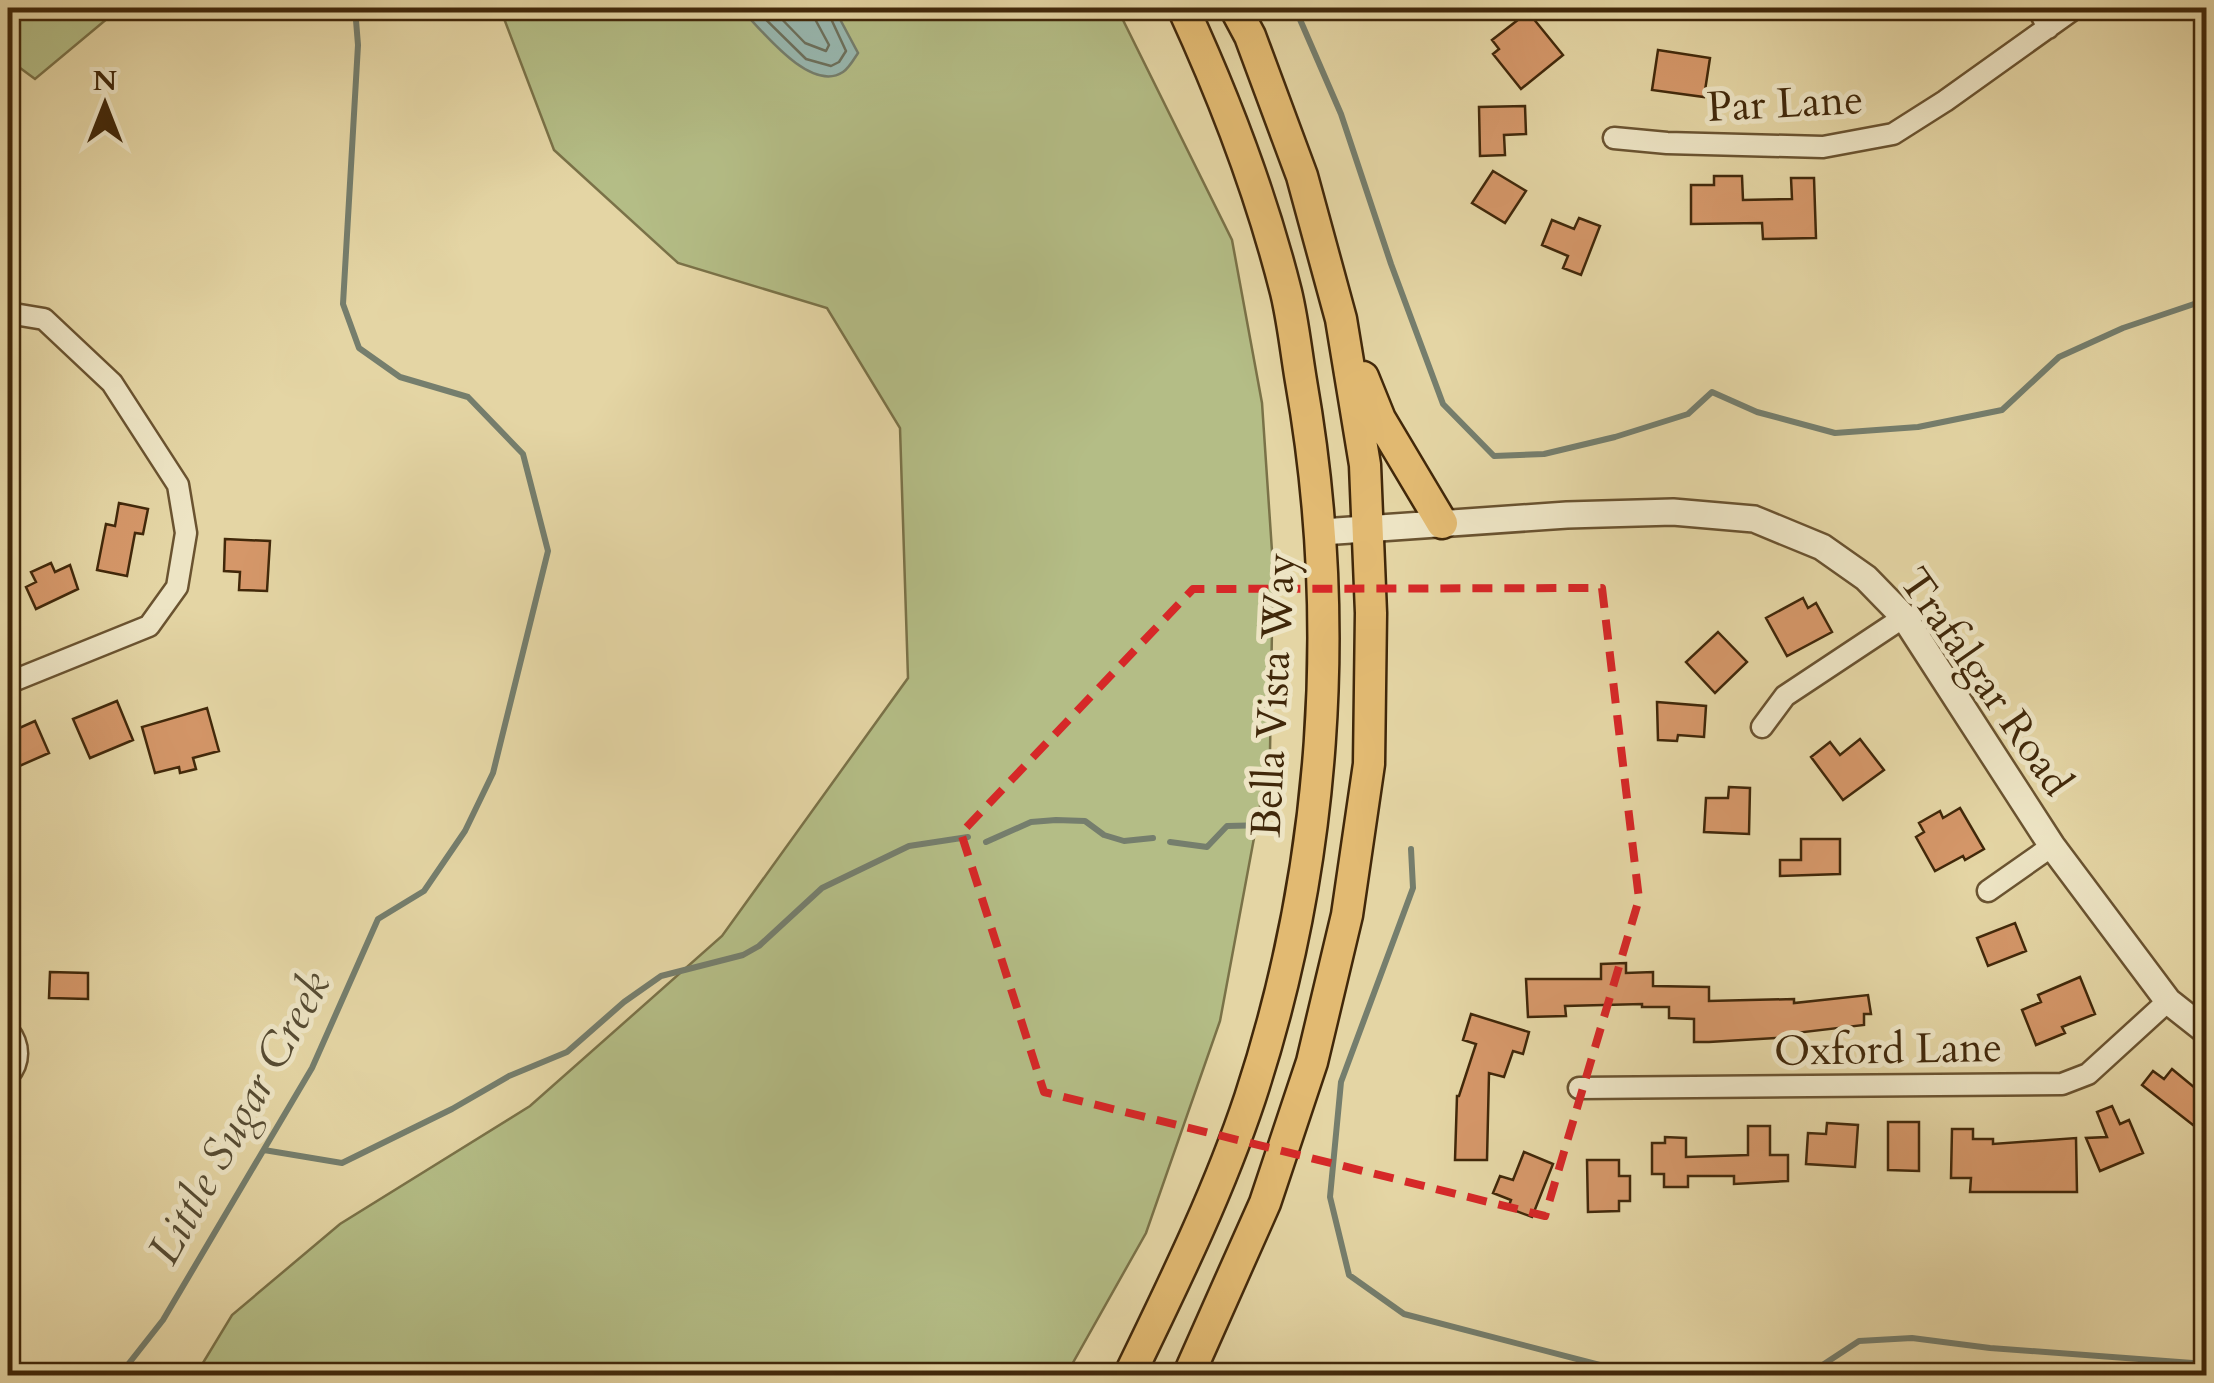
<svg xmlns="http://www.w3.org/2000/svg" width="2214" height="1383" viewBox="0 0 2214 1383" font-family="Cardo,serif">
<rect width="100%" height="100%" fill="#e4d5a4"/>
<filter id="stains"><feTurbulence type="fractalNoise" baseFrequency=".002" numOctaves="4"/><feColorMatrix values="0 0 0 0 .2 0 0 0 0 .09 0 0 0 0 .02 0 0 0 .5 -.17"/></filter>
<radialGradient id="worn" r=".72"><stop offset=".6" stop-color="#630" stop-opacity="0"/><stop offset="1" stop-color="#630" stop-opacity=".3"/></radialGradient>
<!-- green -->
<path fill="#b4bd86" stroke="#7a7248" stroke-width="2.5" d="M8,8H120L35,79L8,59Z
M500,8H1117L1232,240L1262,403L1273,566L1270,752L1220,1021L1146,1233L1066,1375L195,1376L232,1315L340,1224L530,1106L722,936L908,678L900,428L827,308L678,263L554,150Z"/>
<!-- water -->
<path fill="#98b7af" stroke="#757e6d" stroke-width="2.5" d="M740,8H834L858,53C854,59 849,68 843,72C810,94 760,28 740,8Z"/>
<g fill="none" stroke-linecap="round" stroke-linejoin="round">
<!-- shore -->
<path stroke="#6c705c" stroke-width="2.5" d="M754,8L806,59L831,66L839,62L846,51L826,8
M771,8L805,43L826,51L829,45L815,19L813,8"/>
<!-- stream -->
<path stroke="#757e6d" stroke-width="6" d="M1295,8L1341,114L1391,264L1443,404L1494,456L1544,454L1615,437L1688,414L1712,392L1757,412L1835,433L1918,427L2002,410L2059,357L2123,328L2194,304L2206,296
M986,842L1031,822L1056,820L1085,821L1104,835L1124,841L1153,838
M1170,842L1207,847L1227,826L1269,825
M1411,849L1413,888L1341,1082L1330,1197L1349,1275L1404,1314L1623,1371L1818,1368L1859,1341L1912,1338L1990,1348L2206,1364
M264,1150L342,1163L452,1109L509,1076L567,1052L624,1002L661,976L743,955L759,946L822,888L909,846L968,837
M119,1376L163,1320L312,1068L378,919L424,891L465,831L493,773L548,551L523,454L468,397L400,377L359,348L343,304L358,45L355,8"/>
</g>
<!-- building -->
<path fill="#d59769" stroke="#41280a" stroke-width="2.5" d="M1528,12L1563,55L1521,89L1493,54L1499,49L1492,40Z
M1658,50L1710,58L1704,97L1652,90Z
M1525,106L1526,134L1504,135L1505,155L1480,156L1479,107Z
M1493,171L1526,191L1505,223L1472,203Z
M1714,176H1742L1743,200L1792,199L1791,178H1814L1816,238L1763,239L1762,223L1691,224V185H1714Z
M1579,218L1600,226L1581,275L1563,268L1568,256L1542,245L1552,220L1574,229Z
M119,503L148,509L143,534L135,533L127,576L97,570L106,524L115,526Z
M225,539L270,541L267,591L239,590L240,572L224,571Z
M51,563L55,572L70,565L78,589L36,609L26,587L36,582L31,572Z
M1803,598L1808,608L1816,603L1832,632L1787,656L1766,618Z
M1718,632L1747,662L1715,693L1686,662Z
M117,701L133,740L90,758L73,719Z
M1657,702L1706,706L1704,737L1678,735L1677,741L1658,740Z
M207,708L219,751L193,758L196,769L180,773L179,767L155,773L142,727Z
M35,721L49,753L8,771V733Z
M1860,739L1884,770L1843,800L1811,757L1830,742L1840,755Z
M1729,787L1750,788L1749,834L1704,832L1706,798H1728Z
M1960,808L1984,849L1965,860L1963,856L1935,871L1916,837L1924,832L1919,823L1940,811L1943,818Z
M1801,839H1840V874L1780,876V860H1801Z
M2015,923L2026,951L1988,966L1977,938Z
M1626,963V973L1653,972V986L1709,987V1001L1794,999V1003L1868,995L1871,1014H1864V1025L1795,1033V1037L1709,1042H1694V1019L1669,1018V1007H1642V1004L1565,1006L1566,1016L1528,1017L1526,979H1601V964Z
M50,972L88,973V999L49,998Z
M2080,977L2095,1014L2062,1027L2065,1033L2036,1045L2022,1010L2041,1002L2038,995Z
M1471,1014L1529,1032L1523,1054L1513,1051L1504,1077L1489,1073L1487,1160H1455L1457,1096H1459L1476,1044L1463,1040Z
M2172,1069L2206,1097V1108L2193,1125L2142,1085L2153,1071L2164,1079Z
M2112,1106L2120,1124L2129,1120L2143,1153L2100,1171L2086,1138L2107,1137L2097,1112Z
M1888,1122H1919V1171L1888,1170Z
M1827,1123L1858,1125L1855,1167L1806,1164L1808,1133L1826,1134Z
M1748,1126H1770V1155H1788V1181L1734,1184V1176H1688V1187H1664V1174H1652V1143H1665V1137L1686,1138V1157L1748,1155Z
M1952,1129H1973V1139H1993V1144L2076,1138L2077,1192H1970L1971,1178H1951Z
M1524,1152L1553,1164L1532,1217L1508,1208L1511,1200L1493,1193L1500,1176L1513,1180Z
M1587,1160H1619V1176H1630V1201H1619V1211L1588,1212Z"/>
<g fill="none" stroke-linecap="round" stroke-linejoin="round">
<defs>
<path id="minor" d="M2038,8L2048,28
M1614,138L1667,143L1823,147L1893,134L1945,101L2075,8
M8,313L44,319L112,383L178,485L186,533L177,587L149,626L8,683
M1762,727L1785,696L1904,617
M1988,891L2052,846
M8,1030C20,1045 20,1062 8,1076
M1579,1088L2062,1084L2088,1074L2168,1001"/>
<path id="tertiary" d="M1322,532L1567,515L1673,512L1754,519L1822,547L1866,578L1904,617L2052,846L2168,1001L2206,1031"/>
<path id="primary" d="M1363,377L1380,419L1442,523
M1129,1376C1173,1285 1218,1194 1250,1098C1326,867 1343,620 1301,381C1296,351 1293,321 1286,292C1261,193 1225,99 1183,8
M1188,1376L1265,1203L1312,1062L1347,915L1369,764L1371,613L1365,465L1341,319L1302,176L1250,36L1235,8"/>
</defs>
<!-- minor casing -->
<use href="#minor" stroke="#6a5330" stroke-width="25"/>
<!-- tertiary casing -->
<use href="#tertiary" stroke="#6a5330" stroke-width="30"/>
<!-- primary casing -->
<use href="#primary" stroke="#41280a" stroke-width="35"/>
<!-- minor -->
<use href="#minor" stroke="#ede4c4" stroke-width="20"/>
<!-- tertiary -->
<use href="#tertiary" stroke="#ede4c4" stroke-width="25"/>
<!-- primary -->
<use href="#primary" stroke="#e2ba72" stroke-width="30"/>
</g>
<!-- marked area -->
<path fill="none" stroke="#d62828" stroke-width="8" stroke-dasharray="20 12" stroke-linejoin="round" d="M1602,588L1639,899L1545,1216L1044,1092L961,833L1193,589Z"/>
<g text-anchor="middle" stroke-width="10" stroke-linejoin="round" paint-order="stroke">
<!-- street labels -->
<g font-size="42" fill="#41280a" stroke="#ede4c4">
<text transform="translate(1785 102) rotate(-3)" y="15">Par Lane</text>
<text transform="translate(1987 681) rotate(55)" y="15">Trafalgar Road</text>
<text transform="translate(1272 695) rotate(-87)" y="15">Bella Vista Way</text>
<text transform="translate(1888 1048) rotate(-1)" y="15">Oxford Lane</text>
</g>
<!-- water labels -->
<g font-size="45" font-style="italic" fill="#574c33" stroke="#ede4c4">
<text transform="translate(238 1117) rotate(-61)" y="16">Little Sugar Creek</text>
</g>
</g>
<!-- margin -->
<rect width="2214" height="1383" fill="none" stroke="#e4d5a4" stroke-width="40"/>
<rect x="10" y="10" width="2194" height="1363" fill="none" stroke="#41280a" stroke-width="5"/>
<rect x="20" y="20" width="2174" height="1343" fill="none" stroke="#41280a" stroke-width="2.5"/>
<!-- north arrow -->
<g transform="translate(105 105)" stroke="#ede4c4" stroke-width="8" paint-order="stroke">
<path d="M0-8L18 38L0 25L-18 38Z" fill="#41280a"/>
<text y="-15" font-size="28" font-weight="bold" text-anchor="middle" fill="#41280a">N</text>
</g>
<rect width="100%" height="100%" filter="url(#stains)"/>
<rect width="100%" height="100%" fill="url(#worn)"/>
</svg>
